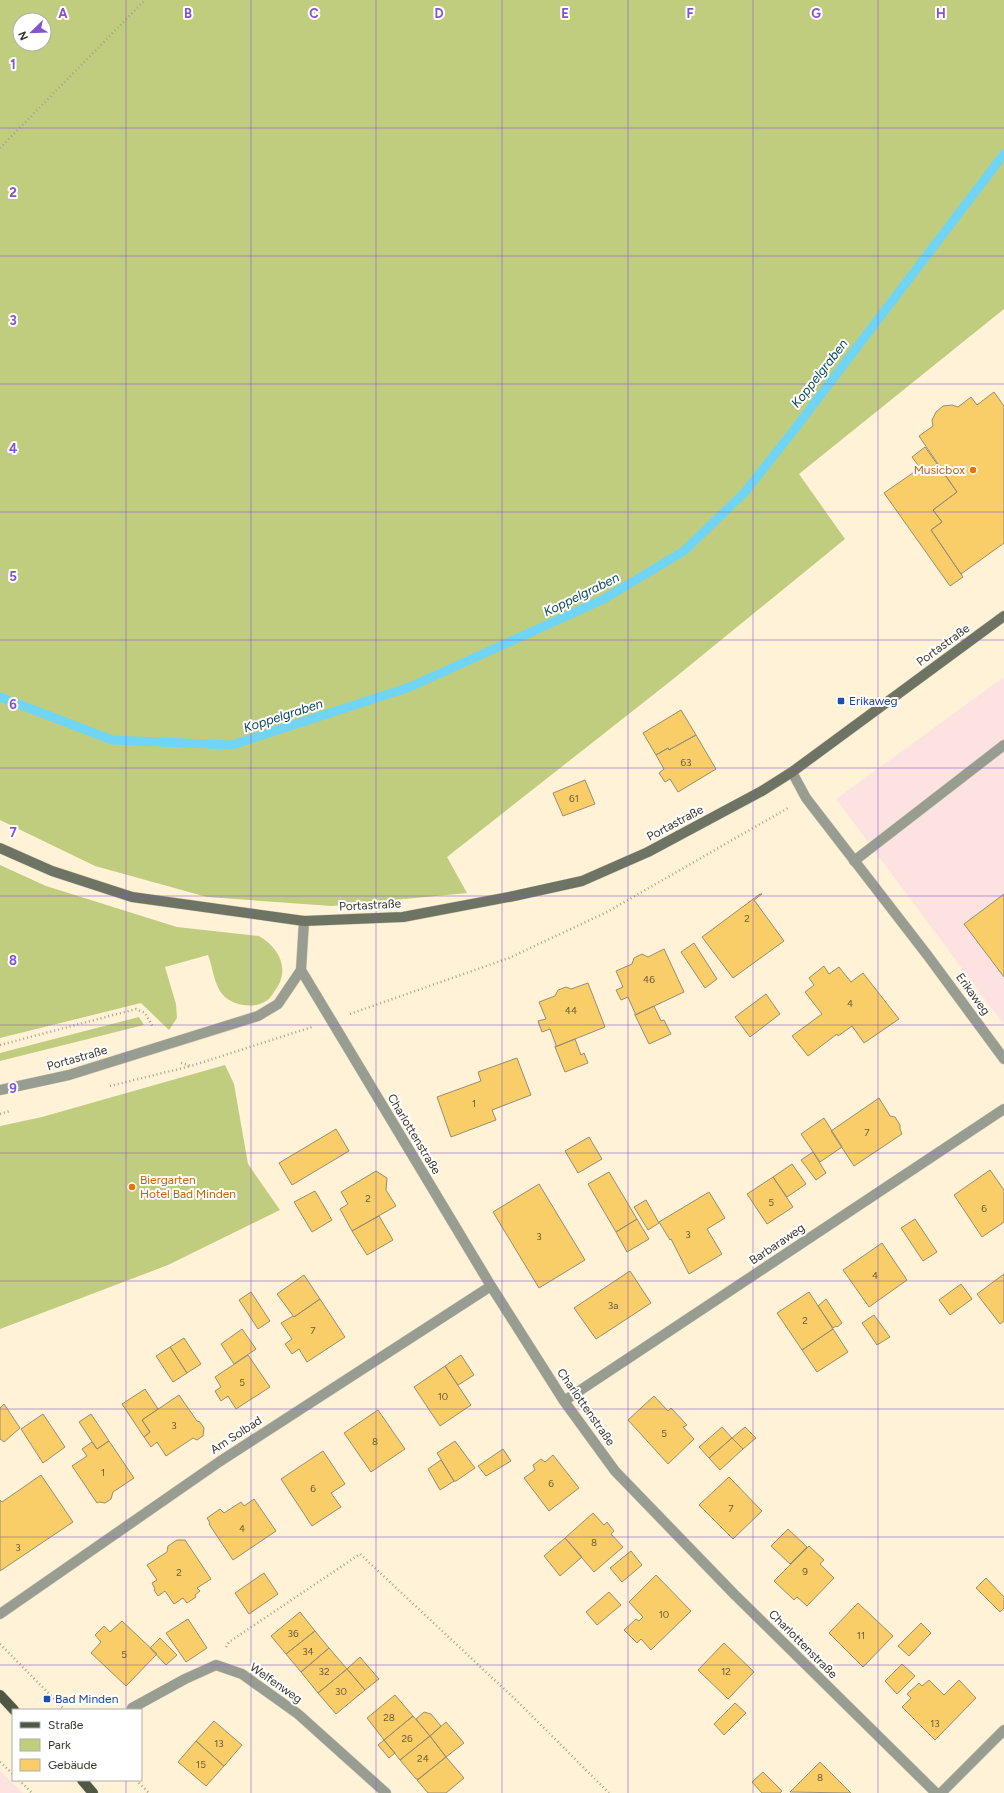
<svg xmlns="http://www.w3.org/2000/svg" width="1004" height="1793" viewBox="0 0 1004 1793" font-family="Figtree,sans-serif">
<rect width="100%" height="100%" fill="#fff2d7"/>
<!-- commercial -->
<path fill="#fde2e2" d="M1004,677V1025L836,799Z
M0,1771L23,1793H0Z"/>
<!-- green -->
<path fill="#c0cd7f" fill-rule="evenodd" d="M0,0H1004V309L799,474L845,539L672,680L447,857L467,893L332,906L207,897L95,866L0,820ZM20,20H44V44H20Z
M0,865L46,886L177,927L259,936C280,948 291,971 274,992C272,995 269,1000 266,1001C254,1009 233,1006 223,995C214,985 213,968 208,955L165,967L176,1004L177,1018L169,1030L141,1003L0,1038Z
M139,1017L144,1025L0,1061V1053Z
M225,1065L234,1084L248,1164L280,1210L168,1265L0,1329V1126L42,1117Z"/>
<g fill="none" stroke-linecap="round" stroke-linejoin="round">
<!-- stream -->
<path stroke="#70d4f4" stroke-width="9" d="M0,697L112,740L232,745L410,687L604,599L684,551L745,492L794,430L1004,154"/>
</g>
<!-- building -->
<path fill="#f9ce68" stroke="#988d74" d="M994,392L1004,406V543L961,574L931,530L942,522L933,510L957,492L919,436L933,426L932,420L936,412L943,406L952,405L958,407L971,397L977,405Z
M925,447L957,492L933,510L942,522L931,530L963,577L950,586L884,493L920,468L912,457Z
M681,710L696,735L669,750L668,748L656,755L643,733Z
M696,735L716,769L678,792L670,779L665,782L659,773L664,769L656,755L668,748L669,750Z
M585,780L595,804L563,816L553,793Z
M760,894H762L754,900L784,941L733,978L702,937Z
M1004,894V977L964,924Z
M694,943L717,979L705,988L681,952Z
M664,949L684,992L635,1015V1013L628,997L621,1000L616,990L623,987L616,971L632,964L634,958L642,954L648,957Z
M824,966L829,974L839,967L851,982L863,973L899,1019L864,1043L852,1026L838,1036L837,1034L808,1056L792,1036L822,1014L805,992L814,985L809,978Z
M588,983L605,1027L555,1047L556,1045L550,1029L542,1032L538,1021L546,1019L539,1002L555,996L558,990L566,987L571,989Z
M766,994L780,1014L750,1037L735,1017Z
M654,1006L661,1021L664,1020L671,1034L649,1044L635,1015Z
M575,1039L581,1055L584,1053L588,1063L565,1072L555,1047Z
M517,1058L531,1095L492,1110L496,1120L451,1137L437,1097L481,1081L478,1072Z
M879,1098L890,1116L895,1117L900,1125V1129L902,1134L854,1166L831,1131Z
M824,1118L842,1147L820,1162L801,1134Z
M336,1129L349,1151L292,1185L279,1163Z
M589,1137L602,1159L578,1173L565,1151Z
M813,1152L826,1173L816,1180L801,1160Z
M792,1164L806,1184L787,1197L773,1177Z
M990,1170L1004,1190V1222L982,1237L954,1195Z
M376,1171L387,1178L386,1190L396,1206L352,1231L340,1209L348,1204L341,1192Z
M609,1172L637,1219L616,1232L588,1184Z
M773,1177L793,1207L767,1224L747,1194Z
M539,1184L585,1260L539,1288L493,1212Z
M315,1191L332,1220L312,1232L294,1202Z
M709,1192L725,1218L707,1229L722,1254L689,1274L671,1239L670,1240L659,1222Z
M646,1200L659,1223L648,1230L634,1207Z
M379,1216L393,1240L367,1255L352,1231Z
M637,1219L649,1239L627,1252L616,1232Z
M915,1219L937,1252L923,1261L901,1228Z
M882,1243L907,1280L869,1307L843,1270Z
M630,1271L651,1303L596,1339L574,1308Z
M1004,1274V1321L1000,1324L977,1294Z
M304,1275L320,1299L294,1317L277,1294Z
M961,1284L972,1299L950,1315L939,1300Z
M251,1292L270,1321L258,1329L239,1300Z
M809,1292L833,1329L802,1350L777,1313Z
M320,1299L345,1337L307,1362L299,1349L292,1354L285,1344L292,1339L281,1323L293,1316L294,1317Z
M826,1299L842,1323L837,1327L836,1326L833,1328L818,1306Z
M874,1315L890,1337L877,1345L862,1323Z
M242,1329L256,1349L234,1364L221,1344Z
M833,1329L848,1352L817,1372L802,1350Z
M184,1338L201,1364L187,1373L170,1347Z
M170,1347L187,1373L173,1382L156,1356Z
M248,1355L270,1387L236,1409L228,1396L221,1401L215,1391L221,1387L215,1377Z
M461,1355L474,1375L458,1385L445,1366Z
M445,1366L471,1405L440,1426L414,1387Z
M145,1389L158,1409L142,1420L150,1432L144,1437L122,1404Z
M179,1395L197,1421L200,1422L204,1428L203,1436L197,1440L193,1438L166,1456L157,1442L151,1447L144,1437L150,1432L142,1420Z
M654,1396L668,1411L671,1408L687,1425L683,1427L694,1439L668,1464L628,1420Z
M4,1404L20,1428L4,1442L0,1439V1408Z
M378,1410L405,1449L371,1472L344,1433Z
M43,1414L65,1447L43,1463L21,1429Z
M91,1414L109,1441L97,1449L79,1422Z
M722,1427L732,1438L709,1458L699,1447Z
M745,1427L756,1438L743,1449L732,1438Z
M732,1438L743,1449L720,1470L709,1458Z
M109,1441L134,1478L113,1492L111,1499L105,1503L99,1502L97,1503L72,1466L87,1456L82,1449L92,1442L97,1449Z
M455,1441L475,1468L456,1481H454L437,1453Z
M503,1449L511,1461L486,1476L478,1466Z
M323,1451L345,1484L331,1493L341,1507L312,1526L281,1479Z
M553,1455L579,1488L549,1511L524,1478L535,1470L533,1465L541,1459L545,1462Z
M441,1460L454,1481L440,1490L428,1469Z
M41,1475L73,1522L0,1571V1500L2,1502Z
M729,1477L762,1511L733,1539L699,1505Z
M254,1499L276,1531L233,1560L209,1524L210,1523L207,1518L220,1509L224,1513L241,1502L244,1506Z
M593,1513L604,1525L607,1522L614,1531L611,1534L623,1547L594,1572L565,1538Z
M788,1529L807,1547L790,1564L771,1546Z
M565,1538L582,1557L560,1576L544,1556Z
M177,1540H185L211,1579L197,1588L200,1591L195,1595L196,1597L187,1603L183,1598L174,1604L165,1591L158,1596L154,1590L155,1589L152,1583L157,1580L147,1565L167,1552L168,1546Z
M809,1546L824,1560L820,1564L834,1578L807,1606L797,1597L794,1600L774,1581Z
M631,1551L642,1565L622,1582L610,1568Z
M264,1573L278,1594L249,1614L235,1593Z
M656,1575L691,1611L651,1650L641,1639L637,1643L624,1630L636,1619L639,1621L643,1617L629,1602Z
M986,1578L1004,1597V1608L1000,1612L976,1588Z
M609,1592L621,1605L597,1625L586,1612Z
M858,1603L893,1636L863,1667L829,1633Z
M300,1612L315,1631L286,1654L271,1636Z
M188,1619L207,1648L186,1662L166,1633Z
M122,1621L157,1654L126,1686L91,1653L101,1642L95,1635L104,1626L110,1632Z
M921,1623L931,1633L909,1656L898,1646Z
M315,1631L329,1648L301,1672L286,1654Z
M160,1638L177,1655L166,1665L150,1648Z
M724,1643L754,1672L728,1699L698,1670Z
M329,1648L347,1669L318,1693L301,1672Z
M360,1657L379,1679L365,1690L347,1669Z
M902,1664L915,1676L897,1694L885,1681Z
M347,1669L365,1690L336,1714L318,1693Z
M929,1680L944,1695L959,1680L976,1698L935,1740L902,1707L911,1698L907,1694L919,1683L922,1686Z
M395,1695L413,1716L384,1740L367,1718Z
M735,1703L746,1713L724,1735L714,1724Z
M424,1712L431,1714L441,1726L430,1736L416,1719Z
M413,1716L430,1736L400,1760L384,1740Z
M214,1721L242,1745L224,1766L196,1741Z
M446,1722L464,1743L446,1757L430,1736Z
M430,1736L446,1757L419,1779H416L400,1760Z
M384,1740L395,1753L389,1758L378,1745Z
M196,1741L224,1766L206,1786L178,1762Z
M446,1757L464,1778L446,1793H428L417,1780Z
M820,1762L851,1793L790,1792Z
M763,1772L782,1791L780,1793H762L752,1782Z"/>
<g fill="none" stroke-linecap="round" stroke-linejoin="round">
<defs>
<path id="lane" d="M854,861L1004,745"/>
<path id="street" d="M792,772L806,798L928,956L1004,1059
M301,970L491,1286L564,1401L615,1471L734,1594L936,1793
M0,1090L69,1075L258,1016L278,1004L301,970L304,921
M564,1401L1004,1109
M0,1614L219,1462L491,1286
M132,1708L185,1679L216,1665L242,1674L298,1714L386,1793
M941,1793L1004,1730"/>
<path id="secondary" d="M0,848L52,871L132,897L304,921L403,917L514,896L582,881L648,852L762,791L792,772L1004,616"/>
<path id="primary" d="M0,1695L14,1710
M82,1780L93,1793"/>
</defs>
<!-- lane casing -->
<use href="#lane" stroke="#dcd0b8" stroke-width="11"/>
<!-- street casing -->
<use href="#street" stroke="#dcd0b8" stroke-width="11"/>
<!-- secondary casing -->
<use href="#secondary" stroke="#dcd0b8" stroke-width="11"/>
<!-- primary casing -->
<use href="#primary" stroke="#dcd0b8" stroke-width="11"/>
<!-- path -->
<path stroke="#aaa08c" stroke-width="2.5" stroke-dasharray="1 3" stroke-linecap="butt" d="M0,148L145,0
M350,1014L509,958L607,912L788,808
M0,1045L136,1009L145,1013L153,1027
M181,1063L191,1066L312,1027
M110,1086L191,1066
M0,1114L10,1111
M0,1644L65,1710
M226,1647L229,1642L360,1554L518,1702L609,1793
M0,1762L13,1774
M19,1780L32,1793
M136,1780L149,1793"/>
<!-- lane -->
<use href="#lane" stroke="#989d92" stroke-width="10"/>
<!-- street -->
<use href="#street" stroke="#989d92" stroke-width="10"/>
<!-- secondary -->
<use href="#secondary" stroke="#6d7464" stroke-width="10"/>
<!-- primary -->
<use href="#primary" stroke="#4f5844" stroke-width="10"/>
</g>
<!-- grid -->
<path fill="none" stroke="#8454cc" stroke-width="1" stroke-opacity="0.55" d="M126,0V1710M251,0V1793M376,0V1793M502,0V1793M628,0V1793M753,0V1793M878,0V1793M0,128H1004M0,256H1004M0,384H1004M0,512H1004M0,640H1004M0,768H1004M0,896H1004M0,1025H1004M0,1153H1004M0,1281H1004M0,1409H1004M0,1537H1004M0,1665H1004M126,1780V1793"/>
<!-- markers -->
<g fill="#e8710a" stroke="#fff" stroke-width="1.5">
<circle cx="973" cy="470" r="4"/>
<circle cx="132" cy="1187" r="4"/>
</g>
<g fill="#1a4fb4" stroke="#fff" stroke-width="1.5">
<rect x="837" y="697" width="8" height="8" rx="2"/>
<rect x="43" y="1695" width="8" height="8" rx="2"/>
</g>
<g text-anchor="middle" stroke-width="4" stroke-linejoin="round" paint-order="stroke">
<!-- number labels -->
<g font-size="10" fill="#6a5b3a">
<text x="686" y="766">63</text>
<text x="574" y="802">61</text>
<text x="747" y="922">2</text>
<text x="649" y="983">46</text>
<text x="850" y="1007">4</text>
<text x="571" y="1014">44</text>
<text x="474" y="1107">1</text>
<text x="867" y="1136">7</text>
<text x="368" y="1202">2</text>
<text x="771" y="1206">5</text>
<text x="984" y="1212">6</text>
<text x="688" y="1238">3</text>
<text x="539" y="1240">3</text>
<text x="875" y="1279">4</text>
<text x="613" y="1309">3a</text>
<text x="805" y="1324">2</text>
<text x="313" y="1334">7</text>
<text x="242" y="1386">5</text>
<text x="443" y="1400">10</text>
<text x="174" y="1429">3</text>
<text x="664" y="1437">5</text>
<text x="375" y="1445">8</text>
<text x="103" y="1476">1</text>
<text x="551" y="1487">6</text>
<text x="313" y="1492">6</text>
<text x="731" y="1512">7</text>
<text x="242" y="1532">4</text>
<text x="594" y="1546">8</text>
<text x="18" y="1551">3</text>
<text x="805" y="1575">9</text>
<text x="179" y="1576">2</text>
<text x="664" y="1618">10</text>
<text x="293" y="1637">36</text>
<text x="861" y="1639">11</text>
<text x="308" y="1655">34</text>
<text x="124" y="1658">5</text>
<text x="324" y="1675">32</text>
<text x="726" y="1675">12</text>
<text x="341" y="1695">30</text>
<text x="389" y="1721">28</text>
<text x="935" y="1727">13</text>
<text x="407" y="1742">26</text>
<text x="219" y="1747">13</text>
<text x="423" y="1762">24</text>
<text x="201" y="1768">15</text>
<text x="820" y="1781">8</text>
</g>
<!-- food labels -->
<g font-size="12" fill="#c56008" stroke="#fff" text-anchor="end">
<text x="965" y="474">Musicbox</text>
<text x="140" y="1184" text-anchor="start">Biergarten<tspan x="140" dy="14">Hotel Bad Minden</tspan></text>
</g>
<!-- street labels -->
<g font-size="12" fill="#3a352a" stroke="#fff">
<text transform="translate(943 645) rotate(-36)" y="4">Portastraße</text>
<text transform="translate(675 823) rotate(-28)" y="4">Portastraße</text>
<text transform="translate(370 905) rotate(-3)" y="4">Portastraße</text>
<text transform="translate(973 994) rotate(54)" y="4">Erikaweg</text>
<text transform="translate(77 1058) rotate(-16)" y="4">Portastraße</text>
<text transform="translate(414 1134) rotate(59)" y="4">Charlottenstraße</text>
<text transform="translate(777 1244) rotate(-34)" y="4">Barbaraweg</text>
<text transform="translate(586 1407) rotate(55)" y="4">Charlottenstraße</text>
<text transform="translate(236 1435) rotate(-33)" y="4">Am Solbad</text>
<text transform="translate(803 1644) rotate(45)" y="4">Charlottenstraße</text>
<text transform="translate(276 1683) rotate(35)" y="4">Welfenweg</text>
</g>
<!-- transit labels -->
<g font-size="12" fill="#164399" stroke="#fff" text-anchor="start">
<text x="849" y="705">Erikaweg</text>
<text x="55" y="1703">Bad Minden</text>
</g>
<!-- water labels -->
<g font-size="13" font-style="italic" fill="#094757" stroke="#fff">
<text transform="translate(819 373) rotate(-52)" y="5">Koppelgraben</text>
<text transform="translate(581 594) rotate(-26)" y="5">Koppelgraben</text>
<text transform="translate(283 715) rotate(-18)" y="5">Koppelgraben</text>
</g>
</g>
<g font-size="13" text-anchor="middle" font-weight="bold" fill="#8454cc" stroke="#fff" stroke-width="4" stroke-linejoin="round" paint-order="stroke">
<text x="63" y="18">A</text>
<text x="188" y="18">B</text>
<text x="314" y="18">C</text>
<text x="439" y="18">D</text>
<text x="565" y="18">E</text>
<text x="690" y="18">F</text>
<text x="816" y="18">G</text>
<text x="941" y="18">H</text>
<text x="13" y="69">1</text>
<text x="13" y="197">2</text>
<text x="13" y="325">3</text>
<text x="13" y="453">4</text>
<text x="13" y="581">5</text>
<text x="13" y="709">6</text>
<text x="13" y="837">7</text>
<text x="13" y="965">8</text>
<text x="13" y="1093">9</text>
</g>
<!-- legend -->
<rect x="12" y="1709" width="130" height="72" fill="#ffffff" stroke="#b0aeaa"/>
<rect x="20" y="1722" width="20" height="6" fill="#4f5844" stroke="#b0aeaa"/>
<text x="48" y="1729" font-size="12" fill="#3a352a">Straße</text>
<rect x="20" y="1739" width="20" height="12" fill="#c0cd7f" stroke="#b0aeaa"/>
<text x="48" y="1749" font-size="12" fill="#3a352a">Park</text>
<rect x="20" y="1759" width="20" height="12" fill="#f9ce68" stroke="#b0aeaa"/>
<text x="48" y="1769" font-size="12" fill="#3a352a">Gebäude</text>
<!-- north arrow -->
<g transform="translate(32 32) rotate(247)"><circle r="19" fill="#ffffff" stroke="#b0aeaa"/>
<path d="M0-3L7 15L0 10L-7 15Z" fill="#8454cc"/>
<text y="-6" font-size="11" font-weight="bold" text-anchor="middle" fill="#3a352a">N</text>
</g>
</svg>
